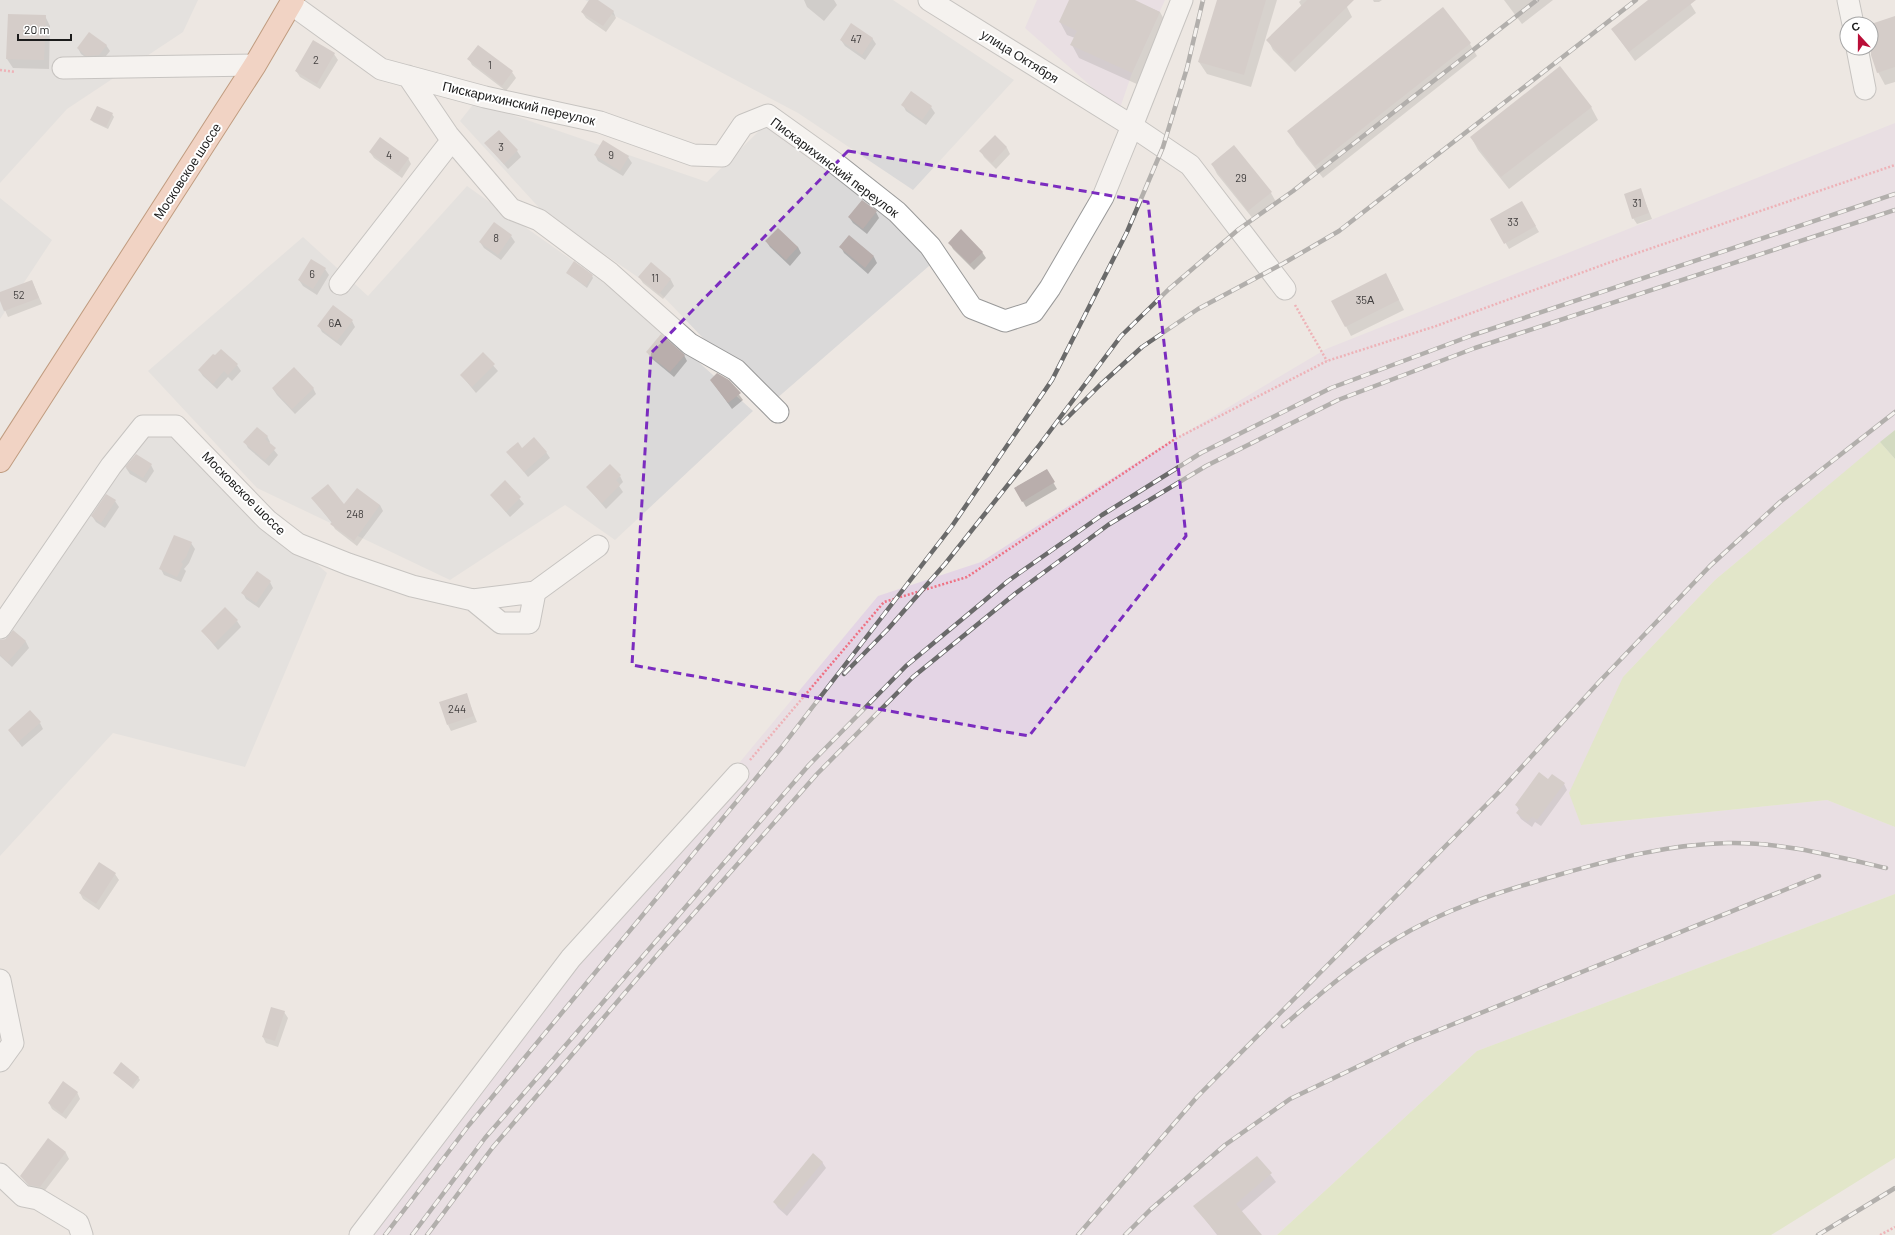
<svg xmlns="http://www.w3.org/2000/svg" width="1895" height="1235" viewBox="0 0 1895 1235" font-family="Barlow,sans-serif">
<rect width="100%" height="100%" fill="#ede7e2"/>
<!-- residential -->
<path fill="#dad9d9" d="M0,0H198L183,32L67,109L0,183Z
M585,0H893L1014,80L913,190L798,113Z
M475,102L707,182L768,122L937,259L768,406L658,291L543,212L460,121Z
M467,186L634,304L753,411L615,540L565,505L450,580L257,488L148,371L303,237L368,296Z
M0,198L52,240L0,319Z
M164,431L327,573L245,767L113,733L0,856V617L127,444Z"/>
<!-- industrial -->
<path fill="#e4d5e5" d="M1037,0H1165L1132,73L1119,111L1025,28Z
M1895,123V430L1715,580L1623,677L1582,825L1827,800L1895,827V894L1477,1051L1277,1235H355L572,964L878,596L981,562L1153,452L1326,349Z"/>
<!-- grass -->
<path fill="#d5e4ab" d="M1880,442L1895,459V827L1827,800L1581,825L1569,793L1623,677L1715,580Z
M1895,894V1158L1771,1235H1277L1477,1051Z"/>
<!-- forest -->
<path fill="#b3c99a" d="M1895,430V459L1880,442Z"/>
<!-- shadow -->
<path fill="#0003" d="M590,0H596L613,11L616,18L606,32L586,18L582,12Z
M804,0H834L837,5L824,21L807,7Z
M1070,0H1132L1160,12L1167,25L1139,85L1079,58L1072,45L1075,38L1067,35L1060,22Z
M1218,0H1277L1251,87L1207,74L1199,62Z
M1301,0H1340L1347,7L1352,17L1295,72L1273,50L1268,40L1302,7L1299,2Z
M1373,0H1382L1379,2H1374Z
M1504,0H1553L1522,24Z
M1649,0H1688L1696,13L1635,61L1612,29Z
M1443,9L1470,44L1477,56L1323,178L1296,144L1289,131Z
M45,16L50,26L49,69L13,68L7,59Z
M1895,17V82L1885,85L1878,72L1870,48L1871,25Z
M872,38L876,44L865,60L845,46L841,40Z
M106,45L110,51L102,61H91L81,54L78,48Z
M334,54L338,60L320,89L300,77L296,71Z
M469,59L512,72L516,78L506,91L472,65Z
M903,105L931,107L935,113L926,125L906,111Z
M1591,107L1598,120L1509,189L1478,150L1471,137Z
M112,114L114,117L108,129L93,122L91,119Z
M499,131L517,151L521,157L508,169L486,144Z
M995,136L1007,148L1010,154L996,169L984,157L981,151Z
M370,152L408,158L411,164L402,178L374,158Z
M595,155L628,157L632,163L623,176L598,161Z
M1212,164L1271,193L1276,202L1254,220L1217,174Z
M1640,189L1652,219L1637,224L1633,218Z
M1522,203L1539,232L1509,249L1492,219Z
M876,212L879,218L867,234L853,223L849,217Z
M511,236L515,242L501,260L484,248L480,242Z
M849,237L874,257L877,263L868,274L844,253L841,247Z
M766,241L798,247L801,253L790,266L770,247Z
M950,243L982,252L986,258L974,270L953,249Z
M651,263L671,280L674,286L663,299L643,283L639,277Z
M325,269L329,275L317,295L303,286L299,280Z
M567,273L592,276L593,278L587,288Z
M32,281L42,304L8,317L0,299V293Z
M1391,284L1404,310L1351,336L1333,301Z
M352,321L355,327L341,346L322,332L319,326Z
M647,352L684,355L687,361L674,377L651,358Z
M483,354L498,371L476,393L461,375Z
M237,365L241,371L232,381L228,377L217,389L203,376L199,370Z
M711,380H728L743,400L732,409Z
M313,388L316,394L295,414L277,395L273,389Z
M267,436L270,442L269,444L278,455L269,466L248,448L245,442Z
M522,449L546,452L550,458L528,477L508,452Z
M151,465L154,471L146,483L130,474L126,468Z
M1046,470L1057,489L1026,507L1015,488Z
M620,476L623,482L619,486L623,492L606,509L587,487Z
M505,482L524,504L510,517L491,495Z
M107,495L115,501L119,507L105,528L96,522L92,516Z
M316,503L344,506L380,505L383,511L357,546L335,529L332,523Z
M191,543L195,549L189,563L184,569L186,571L181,582L164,575L161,569Z
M270,582L273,588L259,608L246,599L243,593Z
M237,621L241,627L218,650L202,631Z
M13,631L26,642L29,648L12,667L0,656V645Z
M466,694L477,722L451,731L448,725Z
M40,723L43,729L22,747L9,730Z
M1549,780L1564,784L1567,790L1541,826L1535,822L1532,827L1521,819L1517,813L1519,810L1516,805Z
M115,874L119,880L99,910L83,899L80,893Z
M284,1012L288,1018L278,1047L266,1043L263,1037Z
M114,1073L138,1077L140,1080L133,1089Z
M77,1092L80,1099L66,1119L52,1109L49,1103Z
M48,1140L66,1153L69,1159L43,1193L33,1191L21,1176Z
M1257,1157L1276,1182L1241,1212L1261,1235H1217L1195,1206Z
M822,1162L826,1168L787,1216L778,1208L774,1202Z"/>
<!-- building -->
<path fill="#b9aeac" d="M589,0H598L614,11L603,26L581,12Z
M1069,0H1135L1160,12L1132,73L1070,45L1077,31L1059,22Z
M1217,0H1266L1244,75L1198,62Z
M1307,0H1354L1289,64L1266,40Z
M1648,0H1696L1629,52L1611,29Z
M1443,7L1471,43L1315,166L1287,131Z
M8,14L46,15L44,60L6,59Z
M1895,16V67L1877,73L1871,55V24Z
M851,23L873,38L862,55L840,40Z
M89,32L107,45L99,55L86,56L77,48Z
M313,40L335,53L317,84L295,71Z
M478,45L513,71L502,86L467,59Z
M1560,66L1592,107L1501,177L1470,137Z
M911,91L932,106L922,120L901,105Z
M97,106L113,113L106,127L90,120Z
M499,130L518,150L504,164L484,143Z
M995,135L1007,147L992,163L979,151Z
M380,137L409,158L398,173L369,152Z
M603,140L629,156L620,171L594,155Z
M1234,145L1272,192L1248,211L1211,164Z
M1641,188L1649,213L1632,219L1624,194Z
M862,200L877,211L863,229L848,217Z
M1522,201L1536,226L1504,244L1490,219Z
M494,222L512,235L498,255L479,242Z
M778,228L798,247L786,260L765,241Z
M961,229L983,252L970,264L948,243Z
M849,235L874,256L865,268L839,247Z
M311,259L326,268L313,289L298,280Z
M574,261L593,275L586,286L566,273Z
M651,262L671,279L659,294L638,277Z
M1386,273L1399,300L1345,327L1331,301Z
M32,280L39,298L4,311L0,301V292Z
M333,305L353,320L337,341L317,326Z
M661,334L685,355L670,372L646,352Z
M221,349L238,364L228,375L224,371L213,384L198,370L213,354L215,355Z
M483,352L495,364L472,387L460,375Z
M294,367L314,388L292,409L272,388Z
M717,373L729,380L741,393L728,403L710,380Z
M257,427L268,436L265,439L276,448L265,460L243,442Z
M534,437L547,452L524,472L506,452L518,442L522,448Z
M136,454L152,464L143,478L125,467Z
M610,464L621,475L616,480L620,485L602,503L586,487Z
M1047,469L1055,482L1022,502L1014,488Z
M505,480L521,497L506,512L490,495Z
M328,484L344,504L357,488L380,505L354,541L330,524L332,522L311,498Z
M106,494L116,500L101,523L91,516Z
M174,535L192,542L186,557L181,562L183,564L177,577L159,569Z
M257,571L271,581L256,603L241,593Z
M225,607L238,620L214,644L201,631Z
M13,630L26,641L8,662L0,655V640L6,639Z
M467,693L474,716L447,725L439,702Z
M30,710L41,722L18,742L8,730Z
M1539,772L1548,779L1552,774L1565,783L1537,820L1532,817L1528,822L1516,813L1520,808L1515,805Z
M99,862L116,873L96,904L79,893Z
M271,1007L285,1011L275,1041L262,1037Z
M121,1062L139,1077L131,1087L113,1073Z
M63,1081L78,1092L62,1114L48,1103Z
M48,1138L66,1152L40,1187L29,1185L20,1176Z
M813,1153L823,1162L783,1210L773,1202Z
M1257,1156L1272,1173L1236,1204L1262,1235H1218L1193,1206Z"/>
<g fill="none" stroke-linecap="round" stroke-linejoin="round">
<defs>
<path id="minor" d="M929,0L1132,126L1182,0
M1848,0L1853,24
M291,4L381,69L485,97L600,122L693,155L722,156L743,125L768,115L835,163L897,212L930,246L972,308L1005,321L1033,312L1050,288L1103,197L1132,126L1190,165L1285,289
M1857,48L1865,89
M63,68L255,65
M408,76L448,135L511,209L539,220L610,273L690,344L736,370L778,412
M340,284L452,140
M473,600L501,623H529L535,592
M0,628L111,466L143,426H176L267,520L298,544L348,564L412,586L473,600L535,592L598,546
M0,980L13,1043L0,1061
M0,1174L23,1196L38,1199L78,1223L82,1235
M360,1235L571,958L738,774"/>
<path id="major" d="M0,461L255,65L293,0"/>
</defs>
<!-- minor casing -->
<use href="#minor" stroke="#999" stroke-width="23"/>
<!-- major casing -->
<use href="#major" stroke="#8a400a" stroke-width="24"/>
<!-- path -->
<path stroke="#ef7183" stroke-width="2.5" stroke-dasharray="2 2" stroke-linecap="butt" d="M0,70L15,72
M1295,305L1327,361
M750,760L884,602L967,577L1175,439L1327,361L1436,326L1608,263L1895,165
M1880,1235L1895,1227"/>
<!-- minor -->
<use href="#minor" stroke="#fff" stroke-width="21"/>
<!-- major -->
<use href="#major" stroke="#f5bb9f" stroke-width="22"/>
<defs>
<path id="rail" d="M1062,423L1099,386L1142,347L1198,309L1284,263L1339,231L1636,0
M844,674L888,629L945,564L1038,447L1121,336L1169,289L1239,229L1293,191L1537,0
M1283,1026C1319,995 1353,965 1394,940C1444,909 1502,891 1558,875C1613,859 1670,844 1728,843C1782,842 1834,856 1886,868
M385,1235L469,1125L781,748L952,526L1052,380L1127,232L1163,147L1187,68L1203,0
M412,1235L485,1138L809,765L906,666L1008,581L1052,550L1102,515L1201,453L1331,388L1473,335L1895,194
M427,1235L493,1147L659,953L817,774L913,677L1016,593L1108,525L1206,466L1338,400L1475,348L1895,210
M1078,1235L1197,1097L1499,792L1599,682L1710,566L1780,502L1895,412
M1125,1235L1150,1210L1225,1145L1290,1099L1409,1042L1819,876
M1818,1235L1895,1188"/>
</defs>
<!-- rail casing -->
<use href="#rail" stroke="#6a6a6a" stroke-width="4.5"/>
<!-- rail -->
<use href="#rail" stroke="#fff" stroke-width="3" stroke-dasharray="9" stroke-linecap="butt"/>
</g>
<!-- marked area -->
<path d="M0 0H1895V1235H0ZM848,151L1148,202L1186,536L1029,736L632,665L651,353Z" fill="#ede7e2" fill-opacity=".55" fill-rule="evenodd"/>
<path fill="none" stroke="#7b2cbf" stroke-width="3" stroke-dasharray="8 5" stroke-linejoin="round" d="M848,151L1148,202L1186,536L1029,736L632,665L651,353Z"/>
<g text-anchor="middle" stroke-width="4" stroke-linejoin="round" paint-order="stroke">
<!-- number labels -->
<g font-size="11" fill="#434040">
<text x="856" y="43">47</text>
<text x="316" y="64">2</text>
<text x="490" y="69">1</text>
<text x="501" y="151">3</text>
<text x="389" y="159">4</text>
<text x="611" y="159">9</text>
<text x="1241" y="182">29</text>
<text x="1637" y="207">31</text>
<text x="1513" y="226">33</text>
<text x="496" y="242">8</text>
<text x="312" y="278">6</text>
<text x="655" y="282">11</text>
<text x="19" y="299">52</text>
<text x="1365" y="304">35А</text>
<text x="335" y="327">6А</text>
<text x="355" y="518">248</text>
<text x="457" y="713">244</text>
</g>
<!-- street labels -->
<g font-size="13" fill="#1c1c1c" stroke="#fff">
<text transform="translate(1020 56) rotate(32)" y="5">улица Октября</text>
<text transform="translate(519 103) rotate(13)" y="5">Пискарихинский переулок</text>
<text transform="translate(835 167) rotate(37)" y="5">Пискарихинский переулок</text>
<text transform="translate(187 171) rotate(-57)" y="5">Московское шоссе</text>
<text transform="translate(244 493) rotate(45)" y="5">Московское шоссе</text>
</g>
</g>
<!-- north arrow -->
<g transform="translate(1859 36) rotate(339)"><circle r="19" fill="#ffffff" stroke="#a4a4a4"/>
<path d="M0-3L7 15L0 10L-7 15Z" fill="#ba0e38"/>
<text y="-6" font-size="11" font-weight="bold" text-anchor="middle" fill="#1c1c1c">С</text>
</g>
<!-- scale -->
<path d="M18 34v6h53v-6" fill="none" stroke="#1c1c1c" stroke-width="2"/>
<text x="24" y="34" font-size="12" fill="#1c1c1c" stroke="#ffffff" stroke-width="3" paint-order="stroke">20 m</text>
</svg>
